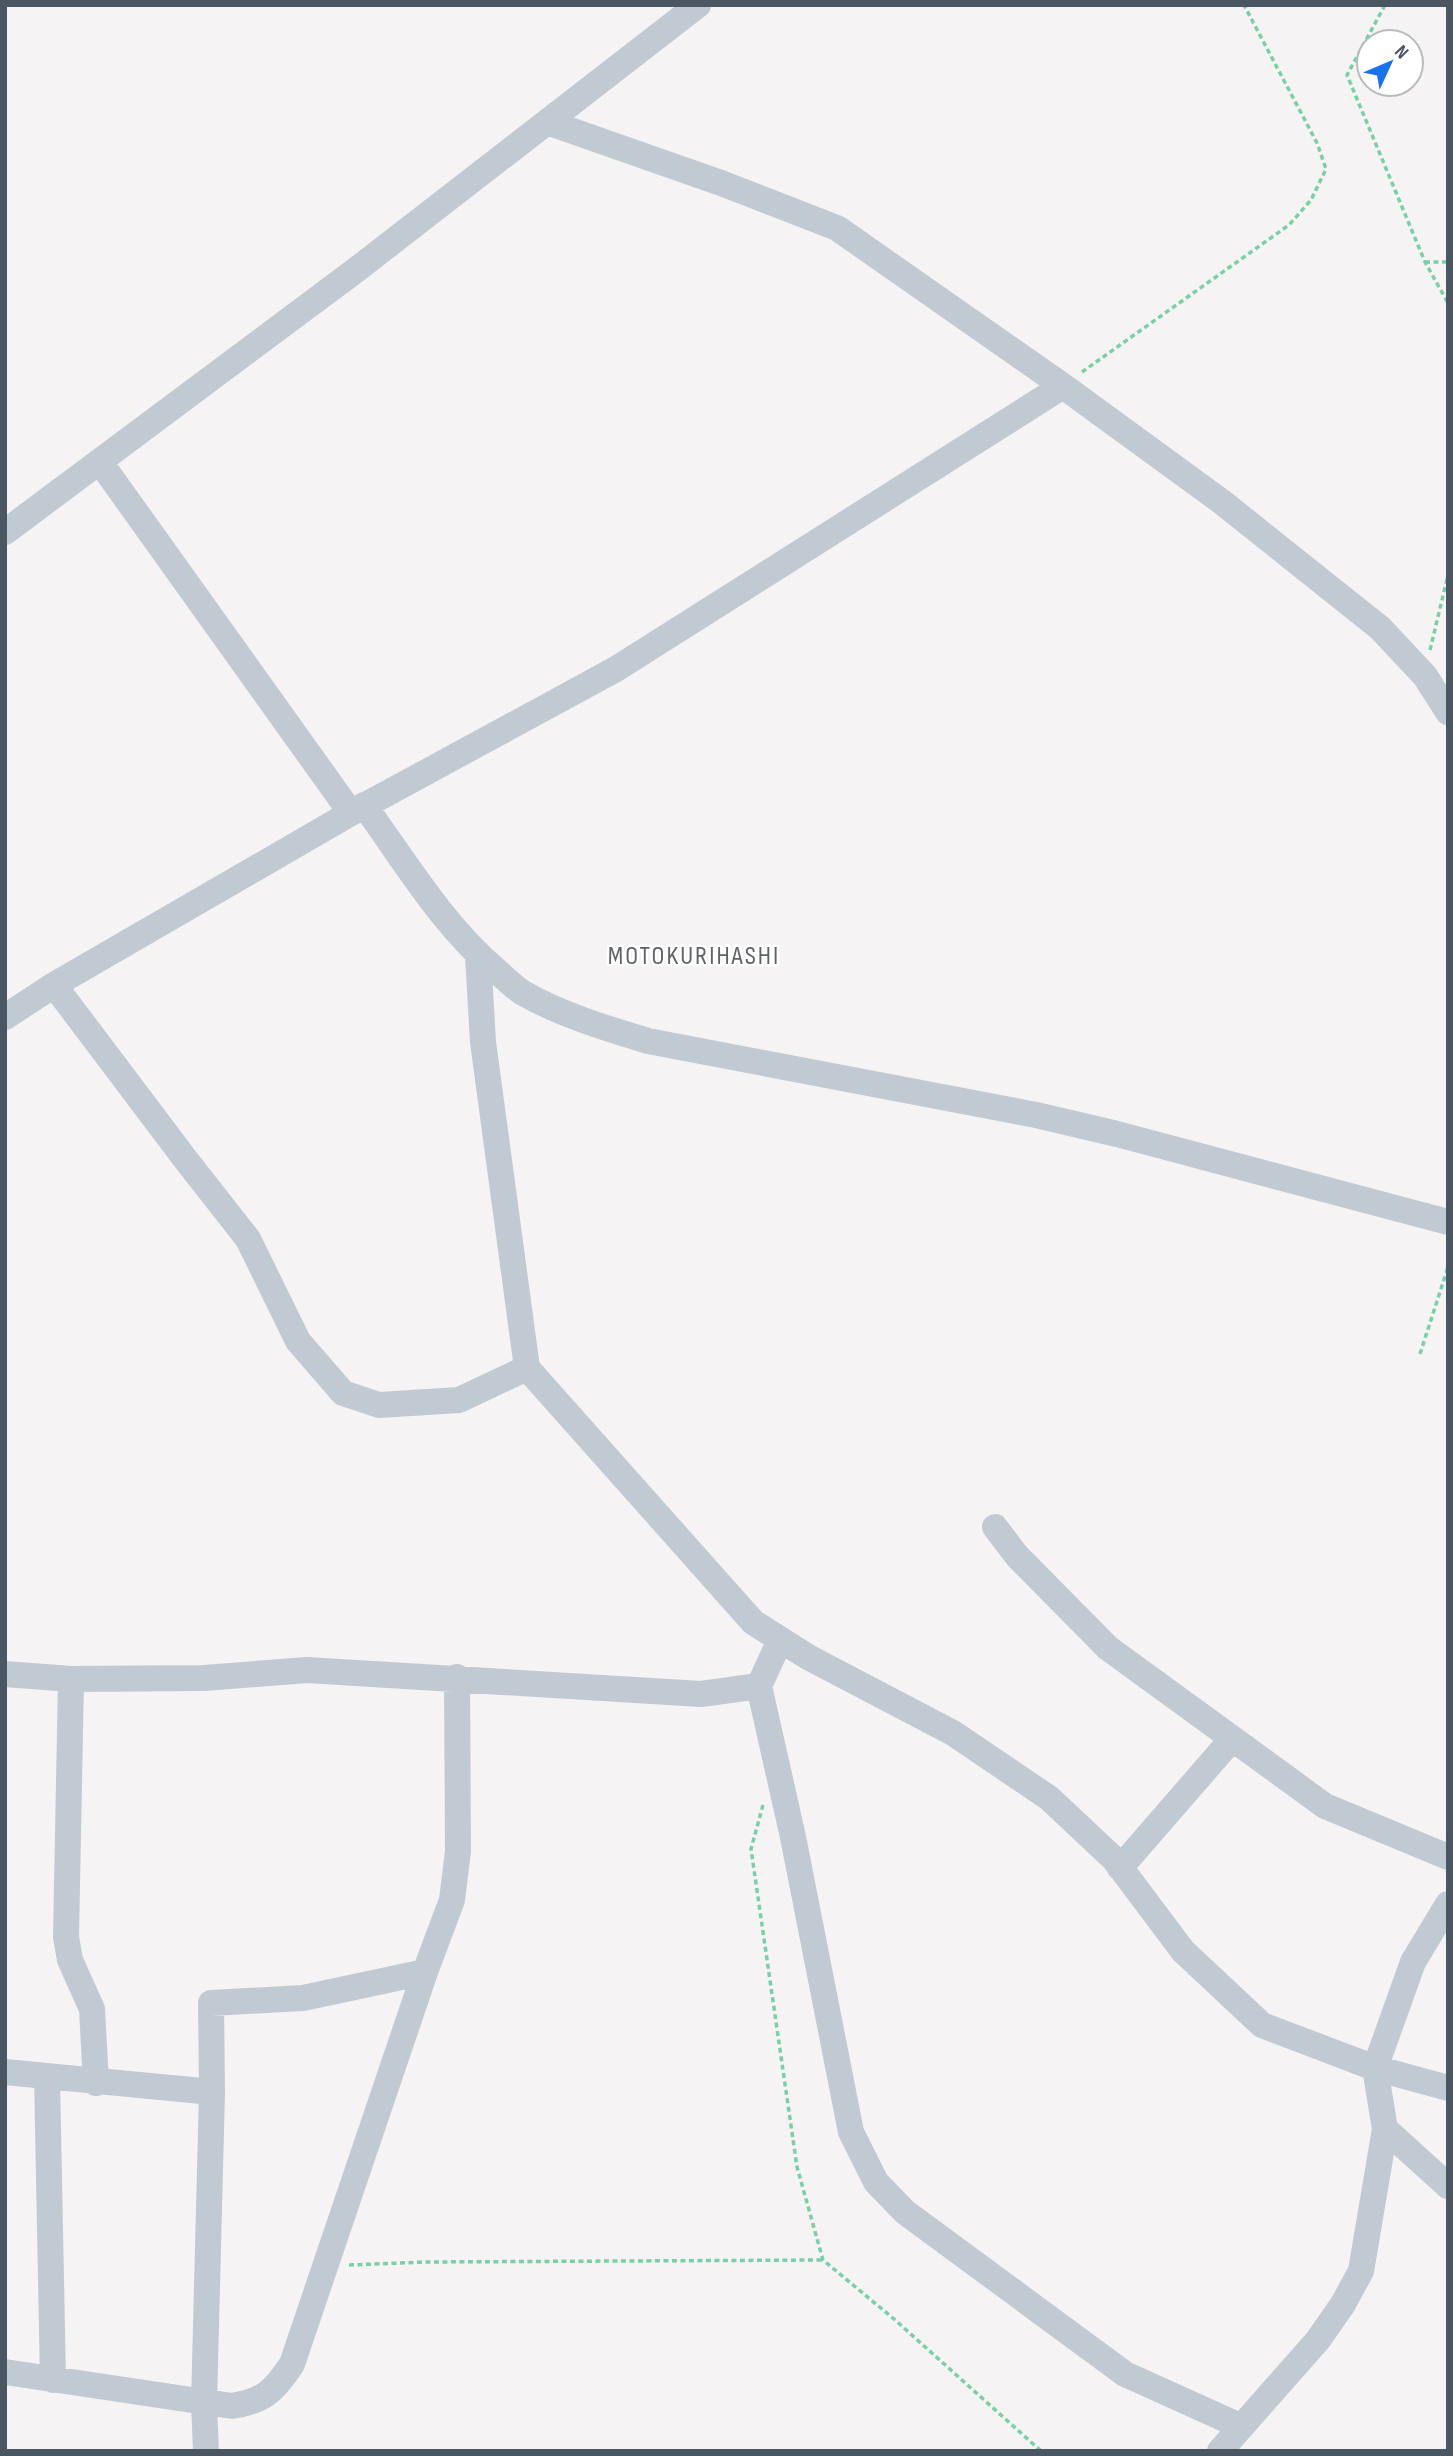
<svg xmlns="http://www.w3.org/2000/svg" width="1453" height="2456" viewBox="0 0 1453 2456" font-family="'Sofia Sans Condensed',sans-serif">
<rect width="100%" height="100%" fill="#f5f3f3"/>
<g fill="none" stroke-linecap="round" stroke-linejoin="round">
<!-- path -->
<path stroke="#7ad0a6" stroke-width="3.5" stroke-dasharray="5 3.5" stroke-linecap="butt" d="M1385,5L1347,75L1425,262L1448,303
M1425,262H1448
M1082,372L1289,225L1311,200L1326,169L1317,143L1244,5
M1430,650L1448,575
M1420,1354L1448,1267
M763,1805L751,1849L797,2167L823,2260L894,2319L1041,2451
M349,2265L426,2262L823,2260"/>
<!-- minor -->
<path stroke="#c1cad2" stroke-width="26" d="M547,122L721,183L837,228L1063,386L1222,502L1380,628L1425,676L1448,712
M100,462L351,813
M5,532L356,270L698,5
M364,805C406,863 443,926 498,972C506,979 514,987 523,993C562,1015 605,1028 648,1041L1036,1115L1117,1134L1448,1222
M478,956L483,1042L527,1368L753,1622L808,1657L953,1733L1049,1798L1114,1859L1183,1951L1262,2025L1375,2068L1448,2088
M54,985L186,1160L248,1239L298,1341L343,1393L379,1405L459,1400L527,1368
M5,1017L54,985L351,813L616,669L1063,386
M995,1527L1017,1556L1108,1648L1325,1806L1448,1857
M5,1674L71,1679L204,1678L307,1670L701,1694L759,1686L780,1640
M71,1679L66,1937L70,1960L92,2009L96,2083
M759,1686L793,1837L851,2132L876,2182L905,2212L1125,2374L1240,2426
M1120,1868L1232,1739
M5,2072L212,2092L204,2403L206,2451
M47,2077L53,2380
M212,2092L211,2003L303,1998L425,1972
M1385,2129L1448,2186
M5,2372L232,2406C264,2401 274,2391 292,2364L425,1972L452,1900L458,1851L457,1677
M1220,2451L1318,2340L1343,2304L1361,2271L1385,2129L1375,2068L1413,1962L1448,1904"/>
</g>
<g text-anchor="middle" stroke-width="5" stroke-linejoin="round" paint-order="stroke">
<!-- quarter labels -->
<g font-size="26" letter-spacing="2" fill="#5f6368" stroke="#fff">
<text x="694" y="964">MOTOKURIHASHI</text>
</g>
</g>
<!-- border -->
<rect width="1453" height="2456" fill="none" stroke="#4a5661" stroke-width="14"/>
<!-- north arrow -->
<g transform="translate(1390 63) rotate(46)"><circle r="33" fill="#ffffff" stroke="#b7bbc0" stroke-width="2"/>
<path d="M0-5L12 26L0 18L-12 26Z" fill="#1a73e8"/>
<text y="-10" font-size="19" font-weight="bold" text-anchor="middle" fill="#4a5661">N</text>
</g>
</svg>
